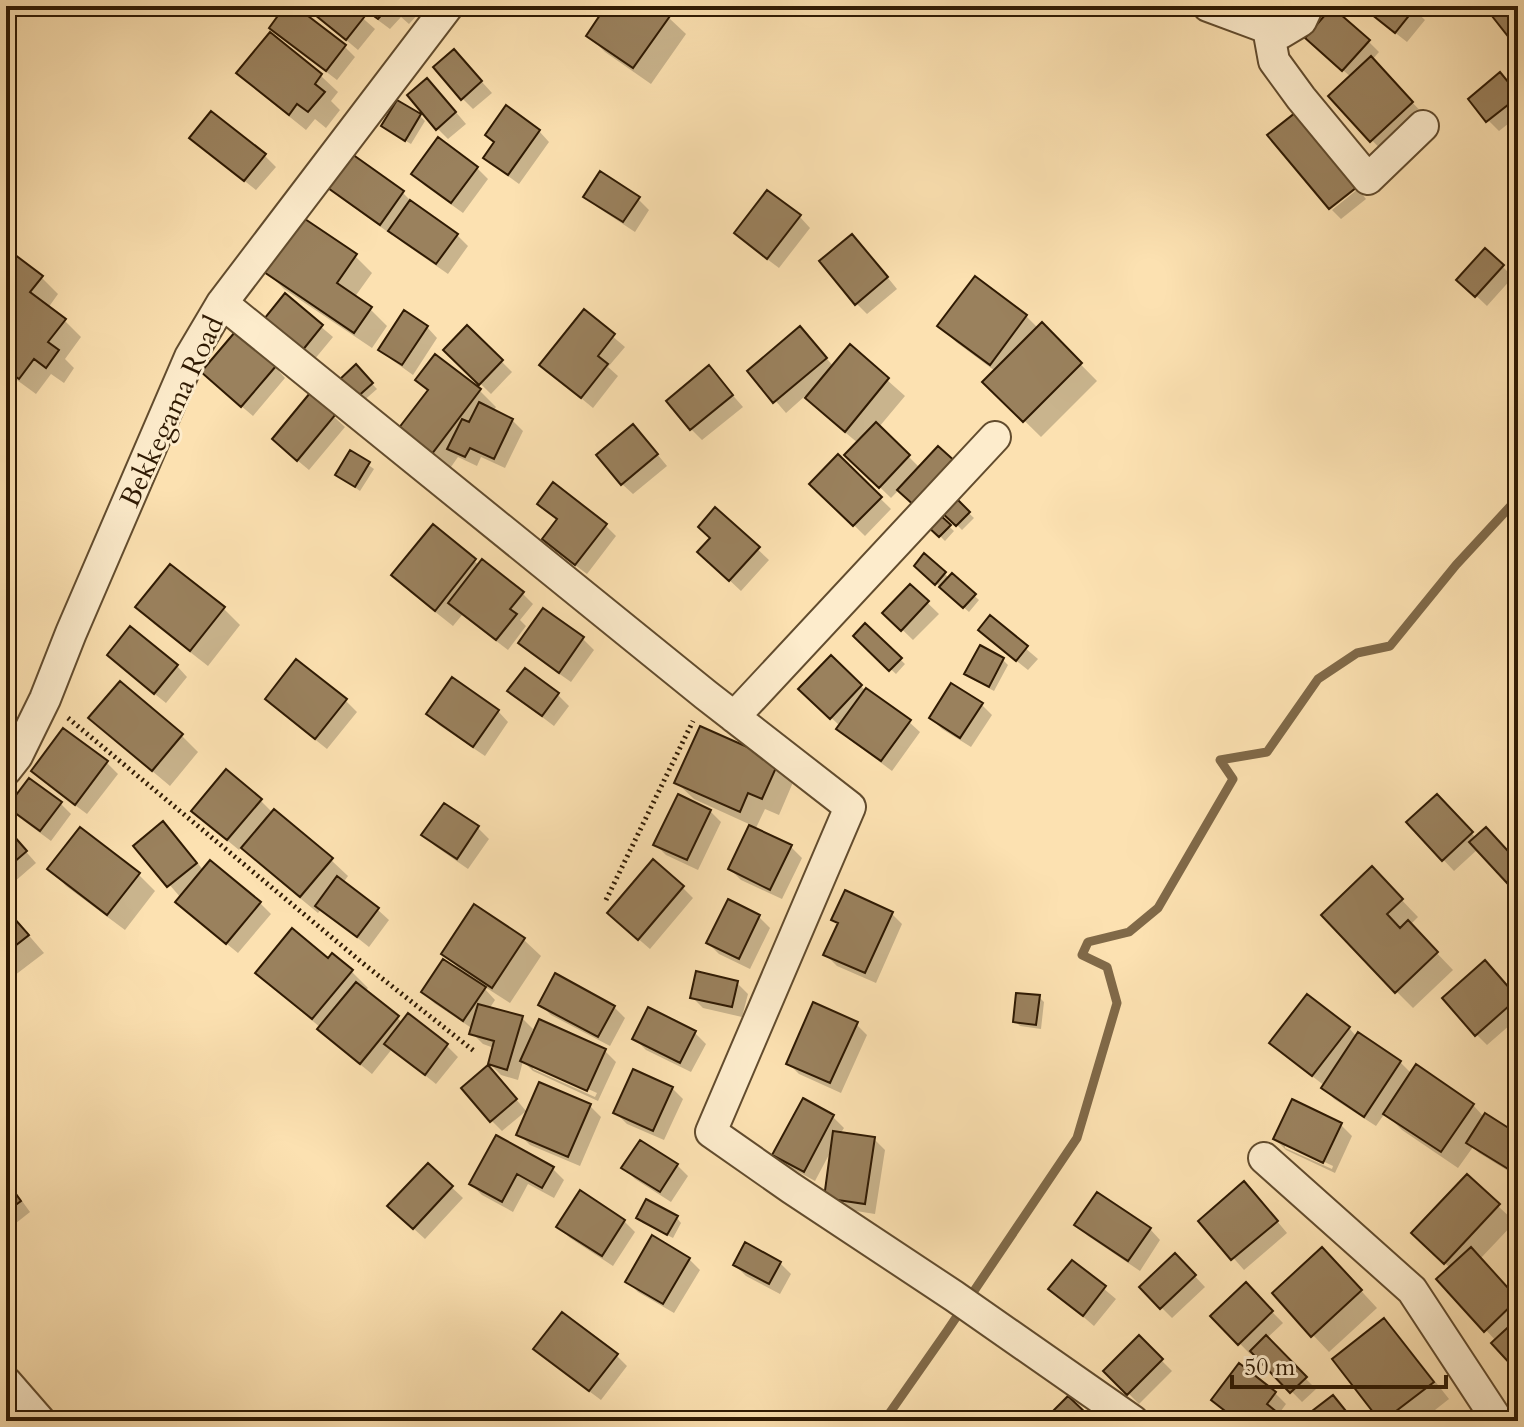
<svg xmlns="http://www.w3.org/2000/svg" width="1524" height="1427" viewBox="0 0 1524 1427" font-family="Cardo,serif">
<rect width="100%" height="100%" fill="#fce1b1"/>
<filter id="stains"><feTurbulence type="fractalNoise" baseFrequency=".0025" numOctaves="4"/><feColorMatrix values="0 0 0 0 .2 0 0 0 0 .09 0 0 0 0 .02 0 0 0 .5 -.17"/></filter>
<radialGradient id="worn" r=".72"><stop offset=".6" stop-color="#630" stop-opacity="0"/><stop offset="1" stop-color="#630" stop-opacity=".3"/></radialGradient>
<!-- shadow -->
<path fill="#0003" fill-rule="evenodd" d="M288,6H292L344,46L355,57L337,80L282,38L272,28Z
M306,6H349L375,29L358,50Z
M359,6H416L421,11L409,24L401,17L390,29Z
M609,6H652L669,18L686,34L651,84L605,52L588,35Z
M1361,6H1410L1425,20L1407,42Z
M270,34L321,76L338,92L331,101L340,110L326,128L315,119L306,130L255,89L239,72Z
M1368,41L1379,52L1372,60L1429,120L1388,157L1330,96L1351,77L1318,49Z
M464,62L492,93L473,109L462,98Z
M438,91L466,124L448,139L437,128Z
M1518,95V116L1499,131L1488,120Z
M211,114L265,156L276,167L256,190L203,148Z
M420,116L425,121L411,144L389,131Z
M539,131L549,142L519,184L497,168L486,157Z
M439,140L477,168L488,179L463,213L424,185L414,174Z
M353,157L403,193L414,204L457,235L468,246L448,274L402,242L393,233L392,235L342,199L331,188Z
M1518,188V208L1509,198Z
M1358,189L1366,199L1341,219L1332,210Z
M768,193L800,217L810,228L779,268L747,244L736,233Z
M586,196L638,199L649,210L635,232L597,207Z
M863,247L897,289L867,314L856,303Z
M6,251L41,277L58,294L48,308L64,320L81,337L65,359L74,368L64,383L51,374L36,394L6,372Z
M355,256L372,273L354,298L370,309L387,326L372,348L284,289L267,272Z
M1502,266L1513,277L1487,306L1470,290Z
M285,296L333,337L314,360L277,330Z
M584,312L625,347L608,367L618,376L593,408L541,365Z
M1026,316L1038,328L1042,325L1097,381L1041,437L985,382L995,371L956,342L940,326Z
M427,327L437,338L413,375L392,360L381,350Z
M467,327L512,372L491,394L446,350Z
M811,340L834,367L850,347L905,396L879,427L920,468L891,498L858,466V443L824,415L805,396L786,413L750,371Z
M275,367L285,378L253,416L214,383Z
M356,367L377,389L361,403L341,381Z
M709,368L743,407L702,440L691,429Z
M417,380L480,391L496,407L493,411L512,420L523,431L505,468L481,457L477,466L458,457L446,474L414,450L429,391Z
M311,396L345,427L309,470L285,450Z
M644,438L667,466L633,494L622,484Z
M351,453L374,469L360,491L337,475Z
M838,457L891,509L865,536L812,484Z
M954,499L974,518L962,530L943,511Z
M539,504L605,525L616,536L587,574L555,550L544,539L559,521Z
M716,510L769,560L741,591L711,563Z
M939,517L954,531L945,541L930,526Z
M433,527L480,566L522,593L533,604L520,620L526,626L508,650L462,615L453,626L410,592L394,575Z
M916,566L945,574L950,579L952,576L979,600L969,612Z
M910,586L939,614L913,640L885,613Z
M138,607L223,608L240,625L208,666L154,624Z
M543,611L583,639L594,650L571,682L531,654L520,643Z
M990,618L1038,659L1028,670L991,641Z
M865,626L905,664L896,674L856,636Z
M981,648L1003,660L1008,665L994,691L972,679L967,674Z
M831,658L866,691L909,722L920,732L892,771L849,739L838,728L840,726L801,689Z
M297,662L346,701L357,712L327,749L278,710L267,699Z
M120,666H177L187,677L166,703Z
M525,670L558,695L569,706L554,726L521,701L510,690Z
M981,704L992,715L971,747L942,729L931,718Z
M498,711L508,722L485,756L439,725L428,714Z
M91,718L181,735L198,752L170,786L108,734Z
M64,731L107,763L118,774L87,814L44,782L33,771Z
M778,763L794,780L779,815L765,809L755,830L791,847L802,858L782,899L741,880L730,869L751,825L694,799L677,783Z
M1437,797L1476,838L1518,864V892L1478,849L1454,871L1409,823Z
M260,800L273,813L331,860L348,876L343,883L378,910L389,920L369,947L321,909L318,913L260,865L242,846L239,850L205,822Z
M60,803L71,814L51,841L20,818L9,807Z
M445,805L478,828L489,839L468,869L435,846L424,835Z
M710,811L721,822L698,870L666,855L655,844Z
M6,829L36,863L13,883L6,876Z
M174,834L204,871L260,903L271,914L238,953L189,913L181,898L136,846Z
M50,869L139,875L155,891L125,930L66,886Z
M1372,869L1418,917L1410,925L1453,970L1413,1008L1396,991Z
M683,888L693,898L650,949L621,924Z
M729,902L759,917L770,928L750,969L719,954L708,943Z
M475,907L524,940L541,956L510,1003L485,987L484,988L495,1000L489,1009L522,1018L533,1029L530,1038L605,1051L616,1062L598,1101L533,1071L523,1061L518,1080L501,1075L490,1064L494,1048L483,1044L472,1033L473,1029L434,1003L423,992L460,970L444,954ZM533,1064L597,1093L595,1097L533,1069Z
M6,909L44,953L6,982Z
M891,913L902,924L876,983L837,966L826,955L839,925L834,919Z
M329,960L351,971L368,988L365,991L403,1023L408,1016L447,1046L458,1057L436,1084L392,1049L372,1074L330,1040L320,1029L321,1028L275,989L258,972Z
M1496,974L1518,999V1018L1487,1045L1476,1034Z
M737,983L748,994L742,1017L703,1008L692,997Z
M1039,997L1044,1002L1041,1029L1020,1026L1015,1021Z
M540,1004L614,1007L625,1018L610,1046L551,1015Z
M856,1024L867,1035L841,1093L799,1074L788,1063Z
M1349,1028L1357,1037L1400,1062L1412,1074L1473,1105L1484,1117L1518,1136V1177L1479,1153L1473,1147L1458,1168L1402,1130L1385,1113L1376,1126L1334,1099L1324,1088L1325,1086L1283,1054L1272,1043Z
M695,1033L706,1044L691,1072L646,1050L635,1039Z
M499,1079L526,1111L502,1131L491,1120Z
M672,1088L683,1099L664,1140L627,1124L616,1113Z
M1293,1102L1341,1125L1352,1136L1335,1173L1286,1150L1275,1139ZM1285,1143L1333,1166L1332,1169L1285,1148Z
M590,1106L601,1117L580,1166L530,1145L519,1134Z
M833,1117L844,1128L840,1134L874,1139L885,1150L875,1214L837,1208L826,1197L832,1149L815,1181L786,1165L775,1154Z
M497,1138L553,1169L564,1180L554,1198L528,1184L513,1212L482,1195L471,1184Z
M428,1165L463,1198L425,1239L401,1217Z
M677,1165L688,1176L671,1202L635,1179L624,1168Z
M6,1179L30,1212L6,1231Z
M580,1193L624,1221L635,1232L613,1266L570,1238L559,1227Z
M1255,1195L1287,1233L1244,1270L1201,1221Z
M1498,1206L1515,1222L1480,1259L1518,1301V1369L1494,1343L1496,1341L1439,1279L1451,1269L1414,1233Z
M638,1218H677L681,1223L673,1238L643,1223Z
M1077,1225L1150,1229L1160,1240L1140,1271L1088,1236Z
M1175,1255L1205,1287L1172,1318L1141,1287Z
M689,1259L700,1270L674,1313L638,1292L627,1281Z
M1072,1262L1116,1299L1094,1326L1051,1289Z
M780,1263L791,1274L780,1294L746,1276L735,1265Z
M1339,1267L1377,1308L1329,1352L1313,1335Z
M1246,1285L1283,1323L1266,1339L1316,1389L1302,1402L1253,1352L1250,1354L1213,1316Z
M1384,1321L1401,1338L1449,1399L1421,1421H1383Z
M1139,1338L1172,1371L1139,1404L1106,1371Z
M536,1349L616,1355L627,1366L601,1400L547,1360Z
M1275,1393L1286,1404L1278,1415L1285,1421H1238L1214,1400Z"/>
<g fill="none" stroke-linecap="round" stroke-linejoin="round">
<!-- stream -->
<path stroke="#806948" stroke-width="9" d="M884,1421L947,1331L1077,1138L1117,1003L1107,967L1082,955L1088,942L1129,932L1158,908L1233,779L1220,760L1267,752L1318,679L1357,653L1390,646L1456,565L1518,498"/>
</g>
<!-- building -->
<path fill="#9a815d" stroke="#2f1a03" stroke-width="2" d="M285,6H295L346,45L326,71L269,28Z
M304,6H352L365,16L346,40Z
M360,6H405L398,15L389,7L378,19Z
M606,6H656L670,16L633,68L586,36Z
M1361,6H1413L1415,8L1395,33Z
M1494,6H1518V49L1488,11Z
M1332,7L1370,40L1342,71L1305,38Z
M270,32L322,74L315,84L325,92L308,112L297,104L289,115L236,73Z
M454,49L482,81L461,100L433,67Z
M1371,56L1413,102L1370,142L1328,96Z
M1500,72L1518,94V97L1486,122L1468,99Z
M427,78L456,112L436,130L407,95Z
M397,100L421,114L405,141L381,126Z
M506,105L540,130L508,175L483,158L494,142L485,135Z
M211,111L266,154L244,181L189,138Z
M1295,113L1357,187L1329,209L1267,135Z
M438,137L478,167L451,203L411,174Z
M352,154L404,191L380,225L328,188Z
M600,171L640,197L623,222L583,197Z
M767,190L801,215L767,259L734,233Z
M410,200L458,234L436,264L388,231Z
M302,217L357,254L337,283L372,307L354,333L264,272Z
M852,234L888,277L855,305L819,261Z
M6,248L43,276L30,292L66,319L48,342L59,350L46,368L34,359L19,379L6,370Z
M1485,248L1504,265L1475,297L1456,280Z
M975,276L1027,315L990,365L937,326Z
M285,293L323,325L302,351L264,319Z
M584,309L615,334L598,356L608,364L581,398L539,365Z
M404,310L428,326L402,365L378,350Z
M1042,322L1082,363L1023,422L982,382Z
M467,325L503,360L479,385L443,350Z
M800,326L827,358L773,403L747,371Z
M235,332L276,366L241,407L201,372Z
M850,344L889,378L845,432L805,398Z
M435,354L481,389L428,459L395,433L428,390L415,380Z
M356,364L373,383L355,399L338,381Z
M709,365L733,395L690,430L666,401Z
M310,393L336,414L297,461L272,439Z
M479,402L513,419L494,459L470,448L465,457L447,449L462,419L469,422Z
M876,422L910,455L879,488L844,455Z
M633,424L658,454L621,485L596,455Z
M938,446L957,463L916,507L897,490Z
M350,450L370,462L355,487L335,475Z
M838,454L882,497L853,526L809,484Z
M553,482L607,524L575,565L542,539L557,519L537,504Z
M954,496L970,512L956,526L940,511Z
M715,507L760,547L729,581L697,552L710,538L698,527Z
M939,514L951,525L939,537L927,526Z
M433,524L476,559L435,611L391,575Z
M924,553L946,572L935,585L914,566Z
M482,559L524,592L510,609L517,614L496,640L448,603Z
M170,564L225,607L190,651L135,607Z
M952,573L976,594L963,608L939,587Z
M910,584L929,601L901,631L882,613Z
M543,608L584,637L559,673L518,643Z
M990,615L1028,646L1016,661L978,630Z
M865,623L902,658L889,671L853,636Z
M130,626L178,665L154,694L107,655Z
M980,645L1004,658L989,687L964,674Z
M831,655L862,685L830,719L798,689Z
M296,659L347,699L315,739L265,699Z
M525,668L559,693L542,716L507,691Z
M452,677L499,710L473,747L426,714Z
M120,681L183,734L152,771L88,718Z
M951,683L983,703L960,738L929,718Z
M866,688L911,720L881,761L836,729Z
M700,726L779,761L762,799L748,793L740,812L674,783Z
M63,728L108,761L75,805L31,771Z
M226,769L262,799L227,840L191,811Z
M29,778L62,802L40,831L7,807Z
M678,794L711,810L687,860L653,845Z
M1437,794L1473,832L1442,861L1406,822Z
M444,803L479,826L457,859L421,835Z
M274,809L333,858L300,897L241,848Z
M163,821L197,863L167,887L133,846Z
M749,825L792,845L770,890L728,869Z
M6,827L27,851L6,869Z
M80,827L140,873L107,915L47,869Z
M1486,827L1518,862V873L1507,883L1469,842Z
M653,859L684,886L638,940L607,913Z
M210,860L261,902L226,944L175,902Z
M1372,866L1403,899L1387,914L1400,928L1408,920L1438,952L1395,993L1321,915Z
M337,876L379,908L357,937L315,906Z
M845,890L893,912L865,973L823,955L838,923L831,920Z
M728,899L760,915L739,959L706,943Z
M474,904L525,938L492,988L441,954Z
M6,909L29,935L6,953Z
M292,928L328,958L332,953L353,970L312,1019L255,973Z
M443,959L486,987L463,1021L421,992Z
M1485,960L1518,998L1475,1036L1442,998Z
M696,971L738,981L732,1007L690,998Z
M555,973L615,1006L598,1037L538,1005Z
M356,982L399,1016L360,1064L317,1029Z
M1016,993L1040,995L1036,1025L1013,1022Z
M1307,994L1350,1027L1312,1076L1269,1043Z
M813,1002L858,1022L830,1083L786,1064Z
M478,1004L523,1016L507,1070L488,1064L494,1041L469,1034Z
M648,1007L696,1031L680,1063L632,1039Z
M408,1013L448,1044L425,1075L384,1044Z
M539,1019L606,1049L587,1091L520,1061Z
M1358,1032L1401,1061L1364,1117L1321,1088Z
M1416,1064L1474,1104L1441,1152L1383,1114Z
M488,1065L517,1099L490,1122L461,1088Z
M633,1069L673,1087L653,1131L613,1113Z
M539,1082L591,1104L568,1157L516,1135Z
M803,1098L834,1115L804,1172L772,1155Z
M1292,1099L1342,1123L1323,1163L1273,1139Z
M1485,1113L1518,1134V1175L1466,1143Z
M833,1131L875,1137L865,1204L824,1198Z
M496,1135L554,1167L542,1188L517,1174L502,1202L469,1184Z
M640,1140L678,1164L660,1192L621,1168Z
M428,1163L453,1186L413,1229L387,1206Z
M1467,1174L1500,1204L1444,1264L1411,1233Z
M6,1180L21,1201L6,1212Z
M1244,1181L1278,1221L1231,1260L1198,1221Z
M580,1190L625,1220L602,1256L556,1227Z
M1097,1192L1151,1228L1128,1261L1074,1225Z
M646,1199L678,1216L667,1235L636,1218Z
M652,1235L690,1258L663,1304L625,1282Z
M745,1242L781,1262L769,1284L733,1265Z
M1322,1247L1362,1290L1311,1337L1272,1293Z
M1471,1247L1518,1299L1484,1332L1436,1279Z
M1175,1253L1196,1275L1160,1309L1139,1287Z
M1072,1260L1106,1286L1083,1316L1048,1289Z
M1246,1282L1273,1311L1238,1345L1210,1316Z
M562,1312L618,1354L589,1391L533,1349Z
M1384,1318L1434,1382L1383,1421H1380L1332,1359Z
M1518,1318V1364L1514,1368L1491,1343Z
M1139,1335L1163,1359L1127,1395L1103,1371Z
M1266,1335L1307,1377L1290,1393L1250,1351Z
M1239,1363L1276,1392L1267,1404L1283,1417L1280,1421H1238L1211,1400Z
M1333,1395L1354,1421H1299Z
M1068,1396L1088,1415L1082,1421H1043Z"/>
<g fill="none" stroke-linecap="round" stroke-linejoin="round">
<defs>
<path id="minor" d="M1208,6L1281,33L1301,21L1308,6
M1268,28L1274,61L1301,98L1368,179L1423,126
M222,303L706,695L850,807L711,1132L791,1188L954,1296L1133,1421
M734,717L995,437
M6,770L17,756L45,699L71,633L190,357L222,303L448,6
M1264,1158L1412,1290L1498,1421
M6,1382L40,1421"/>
</defs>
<!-- minor casing -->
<use href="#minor" stroke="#624c2e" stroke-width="34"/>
<!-- path -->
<path stroke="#2f1a03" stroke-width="5" stroke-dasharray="2 4" stroke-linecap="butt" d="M68,718L365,965L474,1051
M606,900L693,721"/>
<!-- minor -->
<use href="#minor" stroke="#fdeccc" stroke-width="30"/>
</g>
<g text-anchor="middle" stroke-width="6" stroke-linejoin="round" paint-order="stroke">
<!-- street labels -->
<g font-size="28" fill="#2f1a03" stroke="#fdeccc">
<text transform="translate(171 411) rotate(-65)" y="10">Bekkegama Road</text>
</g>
</g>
<!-- margin -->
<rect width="1524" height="1427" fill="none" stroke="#fce1b1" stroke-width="32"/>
<rect x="8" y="8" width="1508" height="1411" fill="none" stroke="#2f1a03" stroke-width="4"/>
<rect x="16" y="16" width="1492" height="1395" fill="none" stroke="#2f1a03" stroke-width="2"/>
<!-- scale -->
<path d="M1232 1375v12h214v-12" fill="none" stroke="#2f1a03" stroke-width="4"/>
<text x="1244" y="1375" font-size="24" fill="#2f1a03" stroke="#fdeccc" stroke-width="6" paint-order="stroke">50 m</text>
<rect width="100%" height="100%" filter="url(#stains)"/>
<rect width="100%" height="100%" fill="url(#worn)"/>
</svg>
